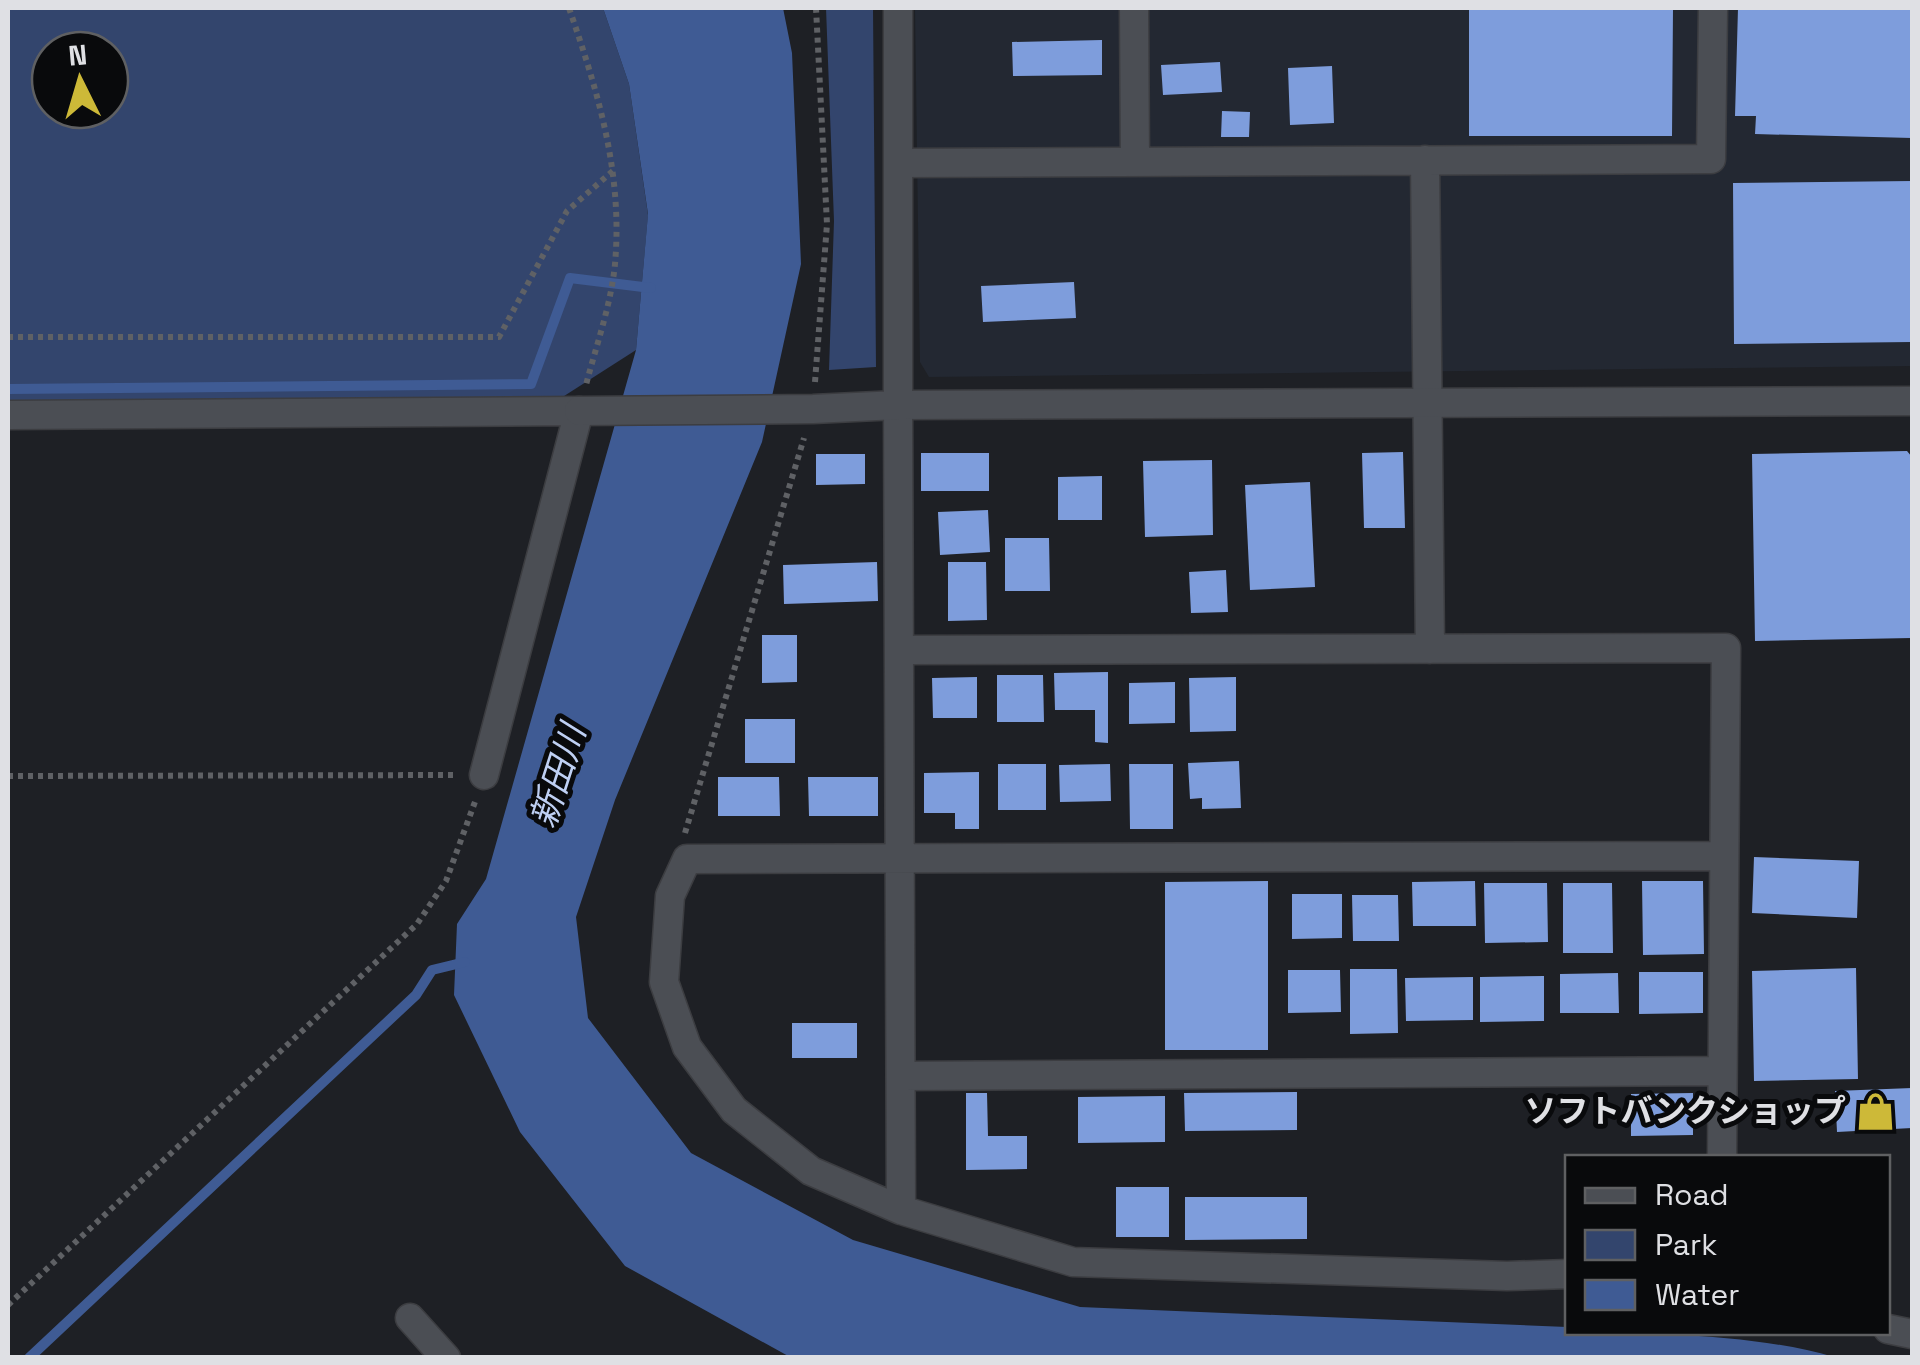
<svg xmlns="http://www.w3.org/2000/svg" width="1920" height="1365" viewBox="0 0 1920 1365" font-family="'Space Grotesk','Noto Sans JP',sans-serif">
<rect width="100%" height="100%" fill="#1e2025"/>
<!-- built -->
<path fill="#232832" d="M915,8H1912V366L929,377L920,362Z"/>
<!-- green -->
<path fill="#33456d" fill-rule="evenodd" d="M8,8H603L629,84L648,215L636,350L561,398L8,402ZM50,50H110V110H50Z
M826,8H873L876,367L829,370L834,221Z"/>
<!-- water -->
<path fill="#3f5b94" d="M603,8H783L792,53L801,264L762,442L615,800L576,917L588,1018L691,1153L853,1240L1080,1307L1567,1327L1568,1332C1648,1333 1757,1334 1834,1357H790L625,1266L520,1132L454,995L457,924L486,879L636,350L648,214L629,84Z"/>
<g fill="none" stroke-linecap="round" stroke-linejoin="round">
<!-- stream -->
<path stroke="#3f5b94" stroke-width="10" d="M8,389L531,384L570,278L651,288
M29,1358L416,995L432,970L465,962"/>
</g>
<!-- building -->
<path fill="#7e9ddc" d="M1469,8H1673L1672,136H1469Z
M1738,8H1912V138L1755,134L1756,116H1735Z
M1102,40V75L1013,76L1012,42Z
M1220,62L1222,92L1163,95L1161,65Z
M1332,66L1334,123L1290,125L1288,68Z
M1222,111L1250,112L1249,137H1221Z
M1912,181V342L1734,344L1733,183Z
M1074,282L1076,318L983,322L981,286Z
M1907,451L1912,457V638L1755,641L1752,454Z
M1403,452L1405,528H1364L1362,453Z
M921,453H989V491H921Z
M816,454H865V484L816,485Z
M1212,460L1213,535L1145,537L1143,461Z
M1102,476V520H1058V477Z
M1310,482L1315,587L1250,590L1245,485Z
M988,510L990,552L940,555L938,512Z
M1005,538H1049L1050,591H1005Z
M877,562L878,601L784,604L783,565Z
M948,562H986L987,620L948,621Z
M1226,570L1228,612L1191,613L1189,572Z
M762,635H797V682L762,683Z
M1108,672V743L1095,742V710H1055L1054,673Z
M997,675H1043L1044,722H997Z
M977,677V718H933L932,678Z
M1236,677V731L1190,732L1189,678Z
M1175,682V723L1129,724V683Z
M745,719H795V763H745Z
M1239,761L1241,808L1202,809V798L1190,799L1188,763Z
M998,764H1046V810H998Z
M1110,764L1111,801L1060,802L1059,765Z
M1129,764H1173V829H1130Z
M979,772V829H955V813H924V773Z
M718,777H779L780,816H718Z
M808,777H878V816H809Z
M1754,857L1859,861L1857,918L1752,913Z
M1268,881V1050H1165V882Z
M1475,881L1476,926H1413L1412,882Z
M1642,881H1703L1704,954L1643,955Z
M1484,883H1547L1548,942L1485,943Z
M1563,883H1612L1613,953H1563Z
M1292,894H1342V938L1292,939Z
M1352,895H1398L1399,941H1353Z
M1856,968L1858,1079L1754,1081L1752,971Z
M1350,969H1397L1398,1033L1350,1034Z
M1288,970H1340L1341,1012L1288,1013Z
M1639,972H1703V1013L1639,1014Z
M1618,973L1619,1013H1560V974Z
M1544,976V1021L1480,1022V977Z
M1473,977V1020L1406,1021L1405,978Z
M792,1023H857V1058H792Z
M1912,1088V1128L1837,1132L1835,1091Z
M1297,1092V1130L1185,1131L1184,1093Z
M966,1093H987L988,1136H1027V1169L966,1170Z
M1693,1093V1135L1631,1136V1094Z
M1165,1096V1142L1078,1143V1097Z
M1116,1187H1169V1237H1116Z
M1185,1197H1307V1239L1185,1240Z"/>
<g fill="none" stroke-linecap="round" stroke-linejoin="round">
<defs>
<path id="minor" d="M1134,8L1135,162
M1425,160L1430,649
M899,163L1711,159L1713,8
M898,405L901,1210L1073,1262L1507,1276L1568,1274
M8,415L579,411L484,775
M900,650L1726,648L1722,1158
M902,1076L1722,1071
M901,1210L811,1171L734,1110L687,1047L664,982L670,896L687,859L1724,856
M410,1318L446,1358
M1888,1329L1912,1334"/>
<path id="tertiary" d="M898,8V405
M579,411L813,409L898,405L1912,401"/>
</defs>
<!-- minor casing -->
<use href="#minor" stroke="#3c3d41" stroke-width="31"/>
<!-- tertiary casing -->
<use href="#tertiary" stroke="#3c3d41" stroke-width="31"/>
<!-- path -->
<path stroke="#5f6165" stroke-width="6" stroke-dasharray="5 5" stroke-linecap="butt" d="M569,8C598,92 623,173 615,264C611,305 596,346 586,385
M8,337H499L567,211L615,169
M815,382L827,224L816,8
M8,776L456,775
M685,833L804,438
M8,1305L417,924L446,881L476,799"/>
<!-- minor -->
<use href="#minor" stroke="#4b4e54" stroke-width="28"/>
<!-- tertiary -->
<use href="#tertiary" stroke="#4b4e54" stroke-width="28"/>
</g>
<!-- icons -->
<defs>
<symbol id="shop-bare" viewBox="-9 -9 18 18"><path d="M-5-2.5h2.3a2.7 3.5 0 0 1 5.4 0H5L5.5 6h-11ZM-1.5-2.5h3a1.5 2.3 0 0 0-3 0Z" fill="#cdb938" stroke="#090a0c" stroke-width="2.5" paint-order="stroke"/></symbol>
</defs>
<g fill-rule="evenodd">
<use href="#shop-bare" x="1848" y="1084" width="55" height="55"/>
</g>
<g text-anchor="middle" stroke-width="10" stroke-linejoin="round" paint-order="stroke">
<!-- poi labels -->
<g font-size="32" font-weight="bold" fill="#dfe0e4" stroke="#090a0c" text-anchor="end">
<text x="1846" y="1122">ソフトバンクショップ</text>
</g>
<!-- water labels -->
<g font-size="35" font-style="italic" fill="#bfd0f3" stroke="#090a0c">
<text transform="translate(558 776) rotate(-72)" y="12">新田川</text>
</g>
</g>
<!-- border -->
<rect width="1920" height="1365" fill="none" stroke="#dfe0e4" stroke-width="20"/>
<!-- legend -->
<rect x="1565" y="1155" width="325" height="180" fill="#090a0c" stroke="#5f6062" stroke-width="2.5"/>
<rect x="1585" y="1188" width="50" height="15" fill="#4b4e54" stroke="#5f6062" stroke-width="2.5"/>
<text x="1655" y="1205" font-size="30" fill="#dfe0e4">Road</text>
<rect x="1585" y="1230" width="50" height="30" fill="#33456d" stroke="#5f6062" stroke-width="2.5"/>
<text x="1655" y="1255" font-size="30" fill="#dfe0e4">Park</text>
<rect x="1585" y="1280" width="50" height="30" fill="#3f5b94" stroke="#5f6062" stroke-width="2.5"/>
<text x="1655" y="1305" font-size="30" fill="#dfe0e4">Water</text>
<!-- north arrow -->
<g transform="translate(80 80) rotate(355)"><circle r="48" fill="#090a0c" stroke="#5f6062" stroke-width="2.5"/>
<path d="M0-8L18 38L0 25L-18 38Z" fill="#cdb938"/>
<text y="-15" font-size="28" font-weight="bold" text-anchor="middle" fill="#dfe0e4">N</text>
</g>
</svg>
